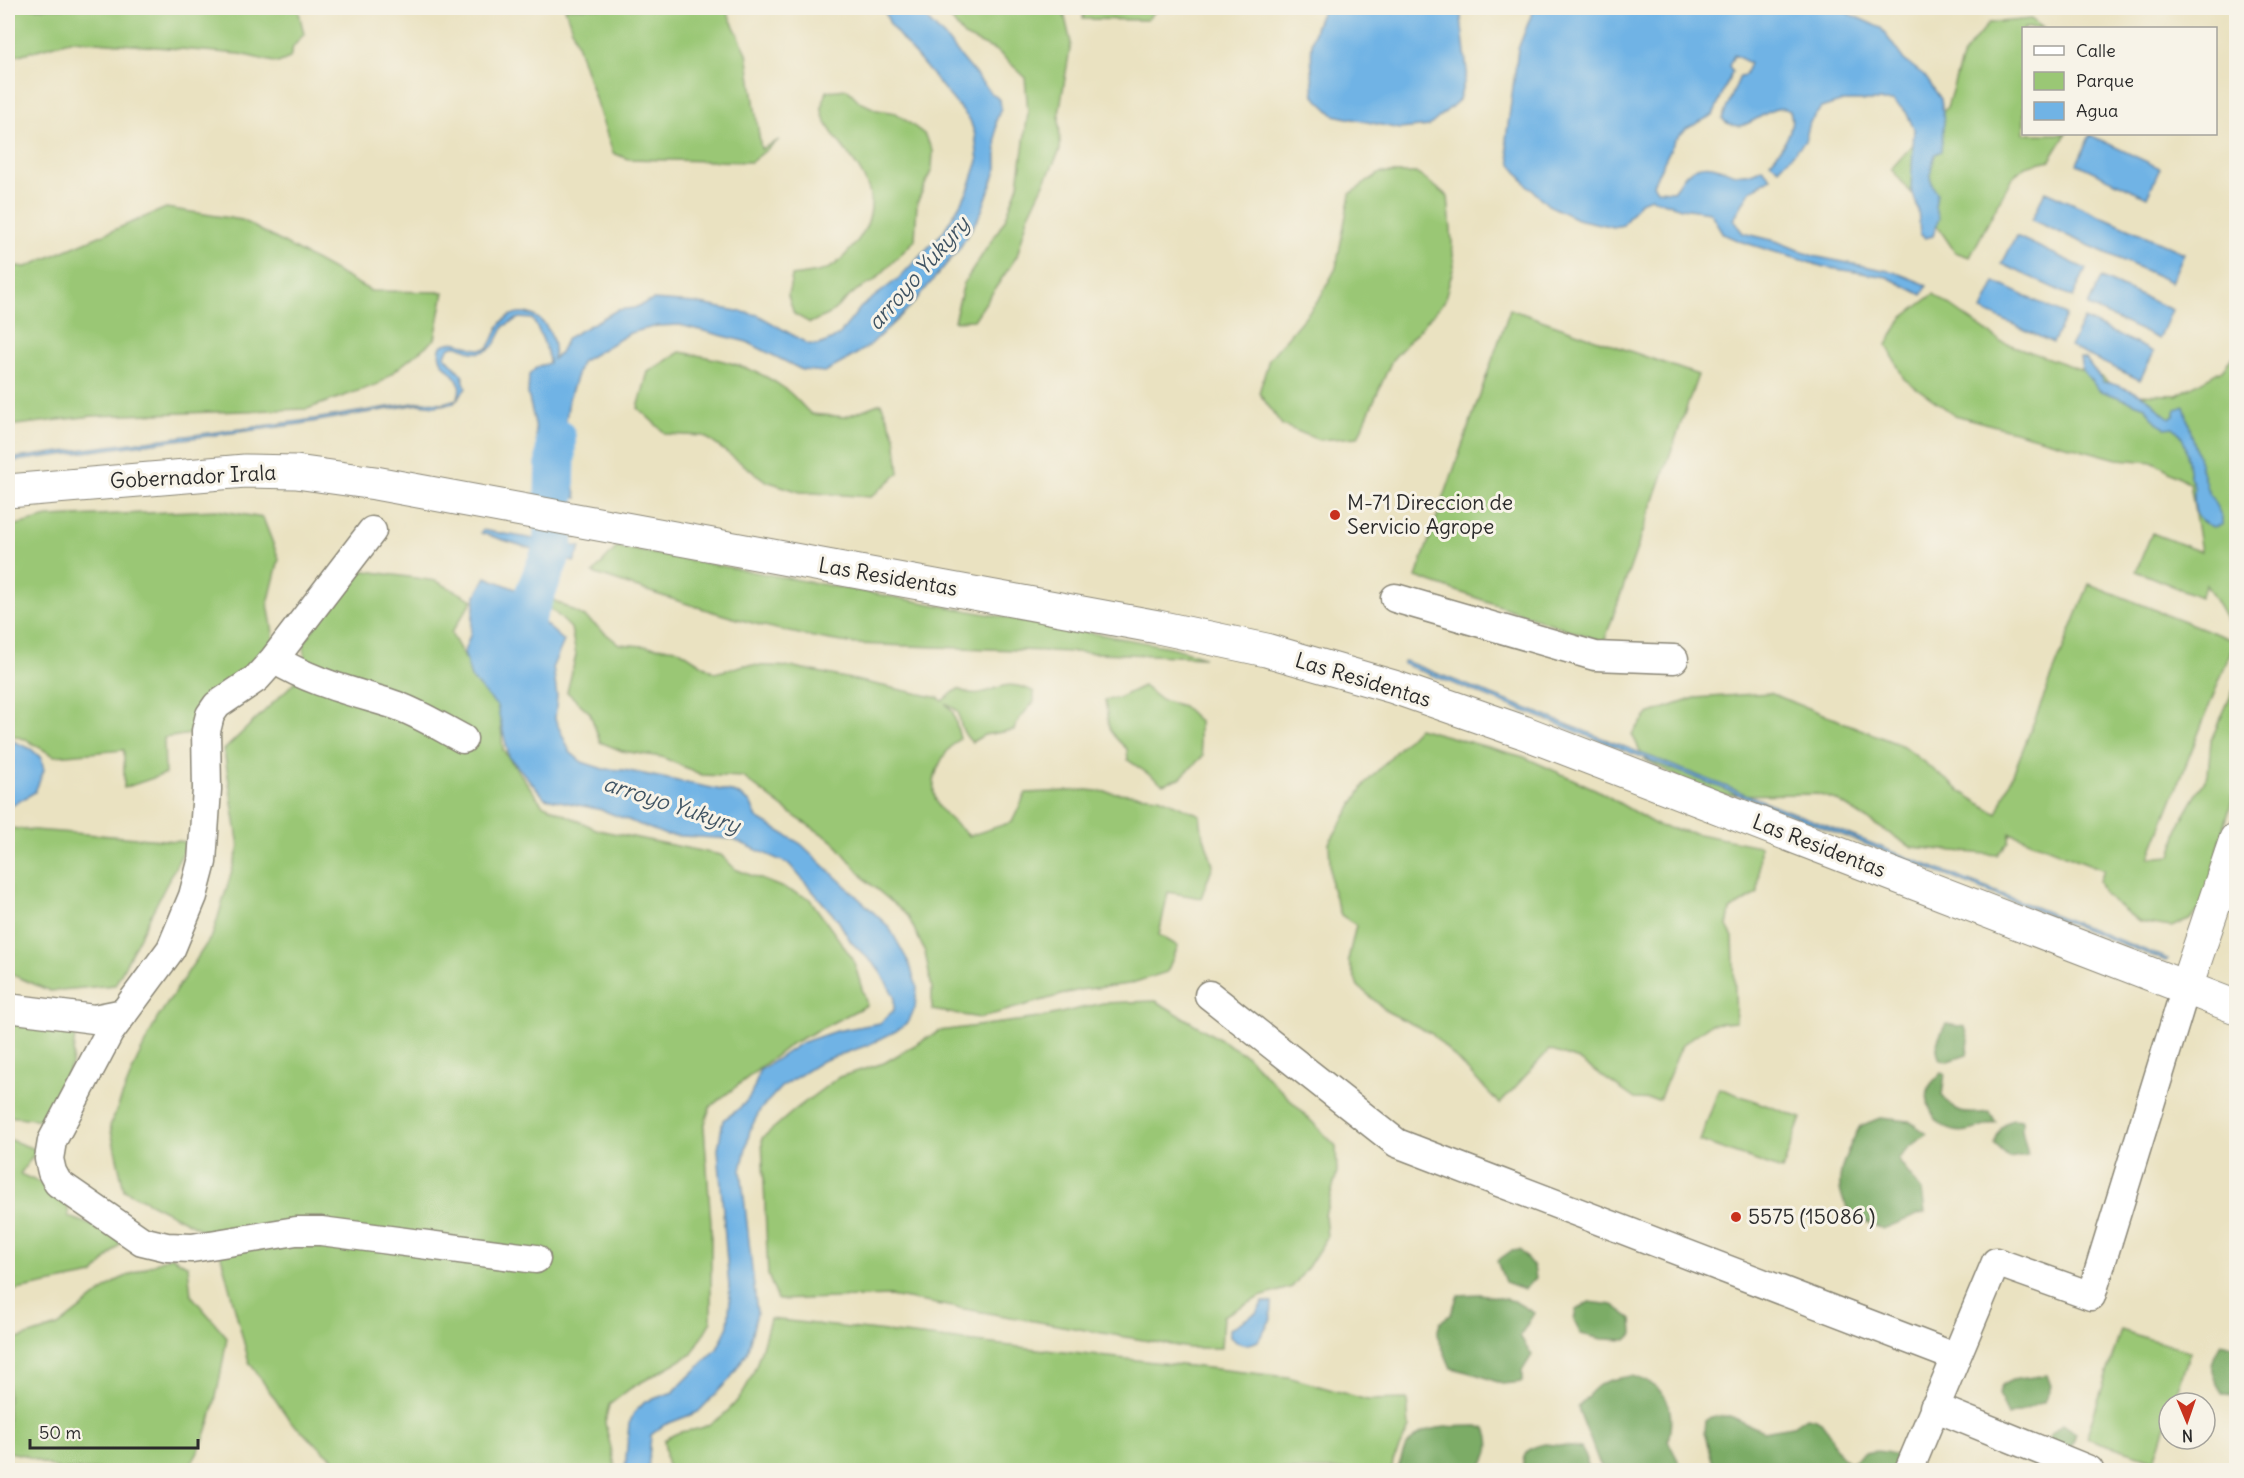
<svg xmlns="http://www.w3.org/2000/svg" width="2244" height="1478" viewBox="0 0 2244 1478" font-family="Delius,sans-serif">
<rect width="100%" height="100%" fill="#f7f3e8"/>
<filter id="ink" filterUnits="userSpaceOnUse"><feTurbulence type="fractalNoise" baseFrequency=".0167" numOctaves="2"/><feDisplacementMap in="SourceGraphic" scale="12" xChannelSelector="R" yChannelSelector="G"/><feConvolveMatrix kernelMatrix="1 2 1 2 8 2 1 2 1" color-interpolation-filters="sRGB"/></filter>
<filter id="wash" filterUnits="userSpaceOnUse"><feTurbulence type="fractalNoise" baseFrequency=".008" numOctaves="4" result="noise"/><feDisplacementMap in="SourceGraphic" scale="24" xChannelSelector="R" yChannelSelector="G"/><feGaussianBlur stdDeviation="1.35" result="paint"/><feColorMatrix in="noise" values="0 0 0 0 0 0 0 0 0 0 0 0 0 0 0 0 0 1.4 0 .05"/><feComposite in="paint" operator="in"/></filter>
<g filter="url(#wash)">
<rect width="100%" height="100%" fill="#eae2c1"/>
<!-- green -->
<path fill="#9ac775" stroke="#627950" stroke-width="1.5" d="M8,8H298L304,34L293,47L290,58L278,63L240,54L73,40L8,58Z
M565,8H725L747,53L761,149L779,140L751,162L628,159L613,153Z
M942,8H1058L1063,9L1071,43L1059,114L1060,150L1028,217L1017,256L974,320L954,321L964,283L1005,220L1018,185L1028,113L1025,77L997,51L964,36Z
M1084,8H1158L1147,20L1083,19Z
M2031,19L2043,28H2024V134H2066L2050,160L2025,166L2011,179L1970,257L1955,252L1930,215L1891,169L1947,107L1963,54L1989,23Z
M847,89L860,102L877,110L896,113L924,134L933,151L932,169L917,203L915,240L873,282L857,290L828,315L810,323L794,314L788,296L792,276C827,271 832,272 855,244C889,202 863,173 836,138C830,130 822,119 822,109C821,104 826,96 827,91Z
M1380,173H1416L1448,196L1454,266L1444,302L1392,360L1358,437L1319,440L1282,425L1259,393L1269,359L1318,301L1336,268L1350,194Z
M166,208L242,220L371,291L444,292L435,339L378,384L307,409L93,416L8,426V265L26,267Z
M1934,294L2002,342L2102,377L2116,389L2131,394L2177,395L2222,370L2236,352V636L2206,584L2200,597L2136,571L2152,533L2201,552L2190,483L2154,462L2117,459L1955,415L1904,379L1887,345L1902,318Z
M1510,309L1698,375L1604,642L1416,577Z
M680,352C716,358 754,366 784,388C794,395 802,406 811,414L845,417L881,403L895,436L899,473L871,497L800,492L766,481L704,436L666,434L638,408L648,372Z
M217,510L263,518L279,559L268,604L275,644L198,733L164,738L165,774L124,788V750L54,756L25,739L8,735V527L48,517Z
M617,547L1175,648L1204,657L856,644C765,632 681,602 593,573Z
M352,569L436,581L473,600L451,633L476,678L498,693L503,750L542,804L598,830L721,855L735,869L809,898L853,959L867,1005L791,1044L710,1107L704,1127L711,1224V1321L692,1354L631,1388L609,1405L605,1423L616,1470H346L291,1422L249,1362L216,1237L124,1190L110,1126L137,1060L157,1019L213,934L239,847L224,750L305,672L304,643Z
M2089,584L2235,641L2149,858L2171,856L2181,821L2208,775L2211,740L2236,684C2236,710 2241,765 2236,787C2226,825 2211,860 2210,900L2189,920L2171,927L2139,922L2104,894L2099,881L2104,870L2010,833L2009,841L1997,855L1911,847L1836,800L1817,794L1712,795L1644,759L1632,734L1648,714L1695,698L1770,693L1903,746L1963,793L1997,814Z
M553,600L585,617L619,644L678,649L715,673L745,665L794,667L939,698L942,701L958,689C990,705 996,672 1034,692V702L1019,719L1014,730L984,735L972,742C962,734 960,723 958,711L945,703L953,712L960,738C942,753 926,781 938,805C944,816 960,827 969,836L1012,822L1026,793L1087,790L1159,797L1200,815L1202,831L1213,865L1201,898L1168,892L1159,935L1178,946L1167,972L1129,984L1079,990L980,1018L932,1010V989L925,952L908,916L867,881L833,841L797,818L743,777L702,775L662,757L622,751L600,742L590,713L567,692L576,655L571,628L547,605Z
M1143,686L1161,700L1183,706L1199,721V741L1203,756L1180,778L1163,784L1128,760L1127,749C1103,727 1110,729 1105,700L1118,698Z
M1418,728L1524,757L1597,790L1658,826L1760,846L1758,893L1730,910L1727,926L1733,937L1736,1022L1711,1024L1682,1045L1659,1100L1635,1099L1579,1060L1549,1050L1500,1104L1432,1034L1388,1012L1358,986L1348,960L1356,925L1341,915L1331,886L1329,843L1365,784Z
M8,828L188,842L115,985L50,991L8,973Z
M1156,1001L1246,1055L1336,1146L1337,1173L1325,1215L1327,1237L1308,1267L1292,1287L1260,1297L1223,1316L1221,1348H1189L890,1296L778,1300L768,1275L762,1138L797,1108L839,1077L884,1063L939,1031L1039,1018L1103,1003Z
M8,1016L76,1026L72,1064L43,1120L8,1116Z
M1719,1088L1801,1118L1782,1170L1700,1141Z
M8,1139L37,1150L20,1174L66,1194L69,1217L118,1235L123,1231L120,1244L93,1275L12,1291L8,1286Z
M171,1256L188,1266L191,1295L227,1337C221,1373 211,1444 186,1470H60L24,1455L8,1452V1342L58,1326L116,1281Z
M770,1319L1288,1377L1367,1400L1407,1399L1409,1428L1393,1461L1392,1470H668L664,1441C683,1426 689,1434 706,1426C749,1405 758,1361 770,1319Z
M2121,1330L2190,1352L2173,1403H2169V1416L2155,1460L2086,1438Z"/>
<!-- forest -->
<path fill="#7bac66" stroke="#536c48" stroke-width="1.5" d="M1946,1024L1965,1027L1969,1040L1967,1055L1949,1061L1940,1060C1933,1046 1939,1037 1946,1024Z
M1941,1073L1945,1074L1942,1095C1956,1117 1967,1114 1990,1112L1996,1122C1984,1126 1967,1134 1955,1131C1936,1128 1920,1101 1931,1084C1934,1080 1938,1077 1941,1073Z
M1880,1118L1909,1121L1927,1134L1909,1147L1898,1160L1922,1191L1925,1212L1883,1229C1875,1225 1864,1222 1857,1216C1824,1192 1846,1154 1860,1126Z
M2013,1119L2022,1120V1130L2028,1155L2009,1158L1995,1145C1997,1133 2002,1124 2013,1119Z
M1520,1250L1534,1267L1536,1278L1524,1289L1505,1282L1497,1261L1511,1251Z
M1481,1294L1514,1301L1534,1313L1520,1336L1532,1355L1522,1371V1382L1502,1384L1479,1375L1451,1368L1437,1335L1440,1322L1451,1314L1458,1295Z
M1589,1302L1613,1305L1632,1319L1633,1334L1627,1340L1602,1339L1581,1334L1574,1320L1576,1310Z
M2221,1343L2236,1347V1395L2223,1394C2209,1373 2208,1366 2221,1343Z
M2047,1375L2051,1386L2044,1402L2008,1416L1999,1394L2002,1385L2012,1380Z
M1632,1376C1667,1386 1676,1406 1668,1441L1681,1466L1691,1470H1609L1600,1465L1578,1408C1597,1383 1602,1380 1632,1376Z
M1730,1416L1763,1431L1793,1426L1806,1417C1838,1420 1825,1449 1849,1462C1856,1461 1859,1455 1865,1453C1884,1447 1906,1457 1917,1470H1705L1713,1464L1704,1432L1705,1421L1711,1417Z
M2063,1424L2076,1433L2072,1445L2065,1453L2051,1448L2049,1436Z
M1478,1426L1486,1429C1493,1445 1490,1462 1474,1470H1397C1400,1465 1401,1458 1403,1453C1417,1422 1450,1427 1478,1426Z
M1545,1444L1581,1448L1587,1459V1469L1523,1470C1521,1453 1529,1447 1545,1444Z"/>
<!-- water -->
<path fill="#70b3e5" stroke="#4e6f88" stroke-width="1.5" d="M883,8H916L947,40L990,92L1000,100L1001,108L996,121L997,168L981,213L959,249L911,306L868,347L845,361L825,372L802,370L747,342L680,325L657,326L630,333L581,362L569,399L566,420L569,467L577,498L541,490L535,424L528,394L529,375L537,367L549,363C549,352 539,329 532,319L519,318L504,326C496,342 493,355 472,352C461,347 450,339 445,356L462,375L466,388L454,403L435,406L419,404L300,424L8,462V459L301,421L420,402L443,403L457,399C470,373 431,369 441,346C459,335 471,354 488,348C496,338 496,324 508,317C535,301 560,335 553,359L560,353L567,338L617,310L634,308L653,300L695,303L758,315L808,344L819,345L831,340L839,335L861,307L899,278L943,232L968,191L978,161L975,135L970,120L891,26Z
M1324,8H1460L1467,72L1459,100L1429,126L1400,129L1334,115L1314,96C1311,63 1307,37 1324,8Z
M1534,8H1836L1881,28L1904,60L1924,75L1941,99L1944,121L1941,151L1935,154C1931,170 1927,179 1937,193L1935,208L1939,218L1933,236L1925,238L1920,234L1918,209L1911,188L1914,129L1906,112L1893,101H1843L1821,108L1810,122L1805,141L1779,169L1770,162C1781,150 1797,128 1790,111C1768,98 1746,142 1722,119L1740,76L1745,75L1750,63L1734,55L1729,66L1732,72L1713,115L1686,129L1675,140L1653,184L1657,190L1673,191C1680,183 1686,171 1697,167C1722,159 1731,186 1762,168L1771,178L1750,191L1733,220L1743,233L1776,241L1813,256L1894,272L1927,285L1922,295L1887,277L1824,267L1739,241L1723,234L1710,212L1681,208L1651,198L1640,202L1623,225L1613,227L1577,219L1548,205L1527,185L1511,164L1506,140L1518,49Z
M2090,135L2160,168L2147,197L2077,164Z
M2045,191L2184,253L2171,282L2032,220Z
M2016,236L2086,269L2073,297L2002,264Z
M2101,278L2172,310L2159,339L2088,306Z
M1995,282L2066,315L2053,343L1982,310Z
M2084,319L2154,352L2140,380L2070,347Z
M2080,358L2086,359L2103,382C2113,383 2140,393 2148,399C2156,404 2160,413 2170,418L2174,416L2176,409L2184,406L2207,489L2222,517V525L2213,527C2192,519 2194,508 2194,489C2195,484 2191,480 2190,476C2186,457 2189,440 2173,427L2165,428L2158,424L2145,407L2099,390L2082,370Z
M482,530L581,547L574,562L481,533Z
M486,577L540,599L535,615L564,641L553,666L557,696L555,719L570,752L582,762L603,769L624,770L736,793L750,802L757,818L801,844L889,927L909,963L917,987L915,1008L908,1022L896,1031L868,1045L822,1061L781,1087L760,1110L750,1130L741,1170L757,1313L747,1353L730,1379L698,1412L664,1425L651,1435L648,1470H625L629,1424L634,1413L645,1402L673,1392L717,1349L728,1326L730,1299L718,1149L723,1120C746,1105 753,1098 759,1071L801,1043L836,1031L880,1023L894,1010V996L878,968L851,942L838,920L789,864L732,839L666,835L602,810L545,798L509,757L497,706L471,678L464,652L470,635L476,595Z
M1405,661L2168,959L2166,961L1403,664Z
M8,739L31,749L41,758L44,770L35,792L8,808Z
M1263,1302L1272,1303L1271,1319L1258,1341C1248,1346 1238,1345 1230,1337V1329L1256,1313Z"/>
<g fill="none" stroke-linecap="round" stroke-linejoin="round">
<!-- river -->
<path stroke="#70b3e5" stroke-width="40" d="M532,648L523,623L553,549L556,438"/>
</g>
</g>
<g filter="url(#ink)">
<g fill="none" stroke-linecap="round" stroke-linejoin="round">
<defs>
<path id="minor" d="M372,531L274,659L257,678L217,705L210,715L206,731L207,789L202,862L193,896L171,949L109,1033L52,1141L49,1159L52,1172L58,1183L142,1241L167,1247L192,1248L296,1231H321L536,1259
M1395,598L1595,656L1674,659
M274,659C311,682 350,691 392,704C417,712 440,727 463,739
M1209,995L1397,1143L1955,1357
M8,1008L94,1019L124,1013
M1934,1407L2089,1470
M1909,1470L1996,1262L2091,1296L2186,987"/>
<path id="major" d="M8,491L245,471L296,472L375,483L1158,627L1266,650L1394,687L1523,732L2236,1007
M2186,987L2236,839"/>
</defs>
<!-- minor casing -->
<use href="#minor" stroke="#8a8676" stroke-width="31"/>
<!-- major casing -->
<use href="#major" stroke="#8a8676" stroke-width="35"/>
<!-- minor -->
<use href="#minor" stroke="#fff" stroke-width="28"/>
<!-- major -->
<use href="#major" stroke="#fff" stroke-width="33"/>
</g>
</g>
<!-- markers -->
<g fill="#c8321e" stroke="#f7f3e8" stroke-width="2">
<circle cx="1335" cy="515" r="6"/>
<circle cx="1736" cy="1217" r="6"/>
</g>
<g text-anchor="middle" stroke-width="6" stroke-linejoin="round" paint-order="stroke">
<!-- street labels -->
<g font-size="21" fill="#2b2b2b" stroke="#f7f3e8">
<text transform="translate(193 477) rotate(-3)" y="7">Gobernador Irala</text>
<text transform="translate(888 577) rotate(10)" y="7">Las Residentas</text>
<text transform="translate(1363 680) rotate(17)" y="7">Las Residentas</text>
<text transform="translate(1819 846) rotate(21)" y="7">Las Residentas</text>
</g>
<!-- poi labels -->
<g font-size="21" fill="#2b2b2b" stroke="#f7f3e8" text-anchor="start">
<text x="1347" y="510">M-71 Direccion de<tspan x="1347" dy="24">Servicio Agrope</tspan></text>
<text x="1748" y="1224">5575 (15086 )</text>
</g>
<!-- water labels -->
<g font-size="22" font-style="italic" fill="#405463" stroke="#f7f3e8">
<text transform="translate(918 273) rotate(-49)" y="8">arroyo Yukyry</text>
<text transform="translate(672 804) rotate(18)" y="8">arroyo Yukyry</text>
</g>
</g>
<!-- margin -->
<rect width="2244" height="1478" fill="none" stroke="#f7f3e8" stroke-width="30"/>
<!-- legend -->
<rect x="2022" y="27" width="195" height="108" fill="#f7f3e8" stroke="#a5a39c" stroke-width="1.5"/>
<rect x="2034" y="46" width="30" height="9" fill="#ffffff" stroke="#a5a39c" stroke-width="1.5"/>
<text x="2076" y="57" font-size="18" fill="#2b2b2b">Calle</text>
<rect x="2034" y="72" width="30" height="18" fill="#9ac775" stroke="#a5a39c" stroke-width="1.5"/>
<text x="2076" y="87" font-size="18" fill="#2b2b2b">Parque</text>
<rect x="2034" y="102" width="30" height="18" fill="#70b3e5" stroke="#a5a39c" stroke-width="1.5"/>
<text x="2076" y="117" font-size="18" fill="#2b2b2b">Agua</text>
<!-- north arrow -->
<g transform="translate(2187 1421) rotate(178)"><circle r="28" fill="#f7f3e8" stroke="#a5a39c" stroke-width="1.5"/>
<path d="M0-4.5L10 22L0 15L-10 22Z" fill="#c8321e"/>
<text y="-9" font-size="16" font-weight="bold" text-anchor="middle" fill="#2b2b2b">N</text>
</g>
<!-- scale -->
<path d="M30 1439v9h168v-9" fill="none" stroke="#2b2b2b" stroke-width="3"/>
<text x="39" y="1439" font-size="18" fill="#2b2b2b" stroke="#f7f3e8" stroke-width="4.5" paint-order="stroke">50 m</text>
</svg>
